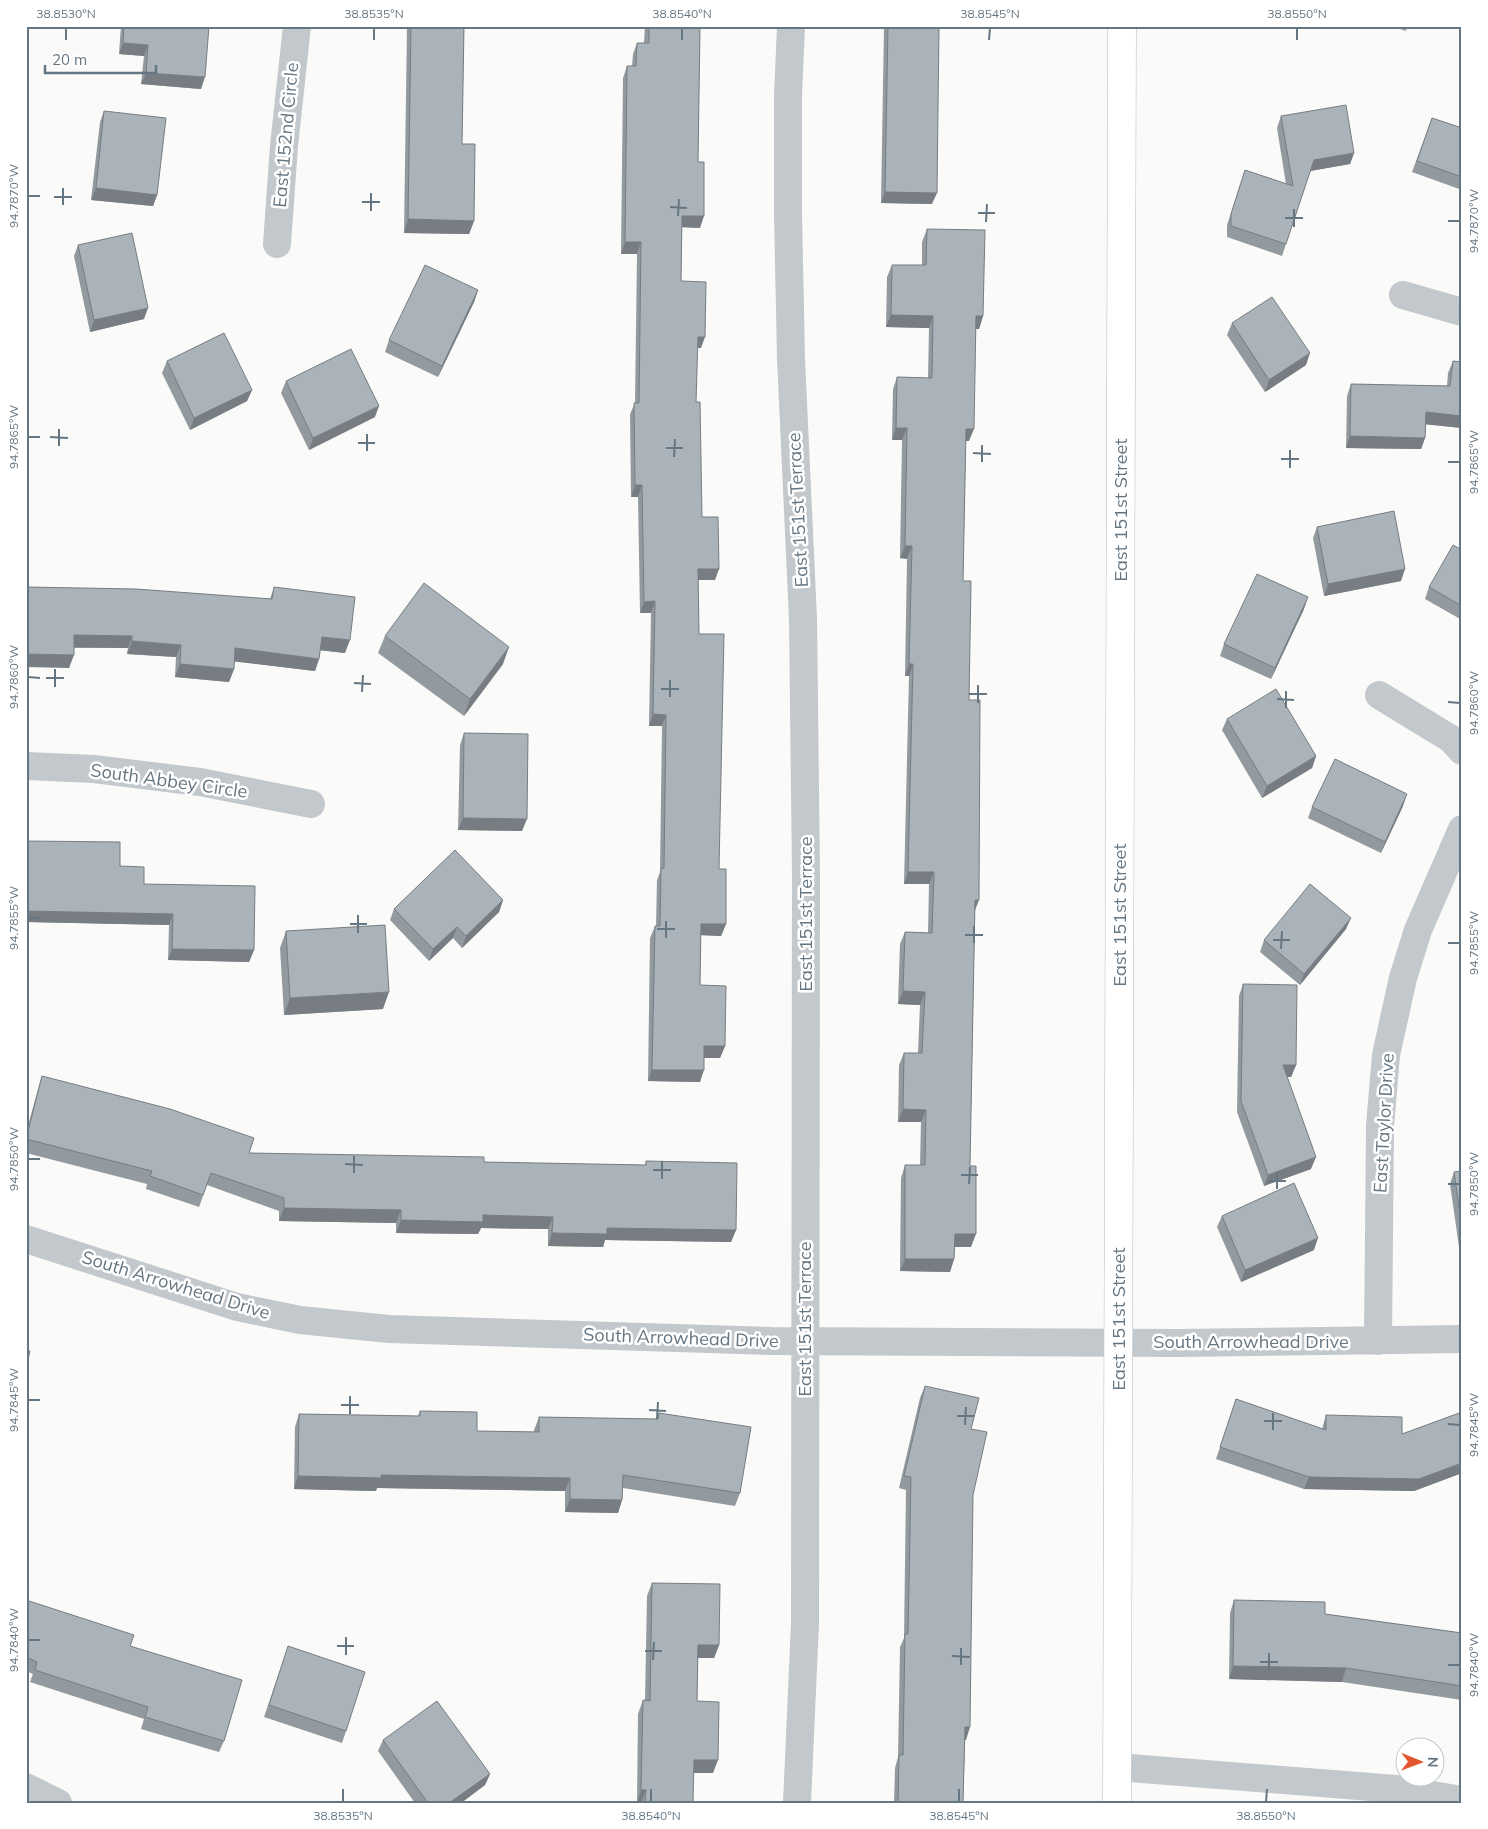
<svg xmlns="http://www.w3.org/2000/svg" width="1488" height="1829" viewBox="0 0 1488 1829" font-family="Mulish,sans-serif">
<rect width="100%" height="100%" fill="#fafaf8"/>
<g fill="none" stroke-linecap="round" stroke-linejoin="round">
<defs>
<path id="major" d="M1117,1803L1122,26"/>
</defs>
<!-- major casing -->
<use href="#major" stroke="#b5babe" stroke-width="29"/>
<!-- minor -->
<path stroke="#c3c8cc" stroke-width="28" d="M791,26L788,96V213L791,359L803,619L806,875L805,1623L797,1803
M277,244L284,146L297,26
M1403,295L1462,312
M1379,695L1451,739L1462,751
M26,766L94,769L200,782L311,804
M26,1239L237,1307L300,1320L389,1329L772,1341L1178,1343L1462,1339
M1378,1341L1380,1126L1386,1055L1403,978L1418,930L1462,829
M1117,1767L1396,1789L1462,1800
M26,1787L58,1803"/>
<!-- major -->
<use href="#major" stroke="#fff" stroke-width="28"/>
</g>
<!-- wall -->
<path fill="#929a9f" d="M121,26H209L201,89L141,84L144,56L119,54Z
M407,26H464L462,144L474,221L469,234L404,233Z
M645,26H700L698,162L700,228L682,227L681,281L701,348H697L696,402L702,517L715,580H698L699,634L719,869L726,924L721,936L701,935L700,985L725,1046L720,1058H704L700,1082L648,1081L650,938L655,926H656L657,880L660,872L662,726H649L651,613H640L638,497H631L630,414L635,403L637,254H621L623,78L627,66H632L633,54L637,43H644Z
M884,26H939L932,204L881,203Z
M1391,26H1407L1406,31Z
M104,111L157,195L153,206L91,200L100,122Z
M1281,116L1354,153L1350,164L1310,171L1282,256L1227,237V225L1245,170L1286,184L1277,128Z
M1432,118L1462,128V190L1412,172Z
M927,229L983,316L979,329H976L969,441H966L963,581L969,700L975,910L970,1166L971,1247H955L954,1259L950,1272L900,1271L901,1178L905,1165H920L921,1122H898L899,1065L904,1053H918L920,1005L898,1004L900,944L905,932L928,933L929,884H904L909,676H905L907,559L900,558L902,440H892L893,389L897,377L928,378L929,328L886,327L887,277L892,265H922V242Z
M78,245L144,319L90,332L74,256Z
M478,290L474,302L438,377L385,352L389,340Z
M1232,323L1306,365L1265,392L1227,335Z
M167,361L252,390L247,401L190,430L162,373Z
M1453,361L1462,362V428L1426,424L1425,438L1421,449L1346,448L1347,396L1351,384L1447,386L1448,373Z
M286,381L375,417L309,450L281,393Z
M1317,527L1401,581L1324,596L1313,538Z
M1462,550V620L1425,599L1429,587Z
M26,587L270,599L274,587L345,653L320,650L319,659L315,671L234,661V669L229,682L175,677L176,657L127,654L128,648H74L69,668Z
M1304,609L1271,679L1220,656L1224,644Z
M385,636L503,664L464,716L378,653Z
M1227,719L1316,756L1312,768L1262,798L1222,730Z
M464,733L522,831L458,830L460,745Z
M1403,806L1381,853L1308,818L1312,807Z
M26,841L120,866L144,884L254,950L249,962L168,960L169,925L26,922Z
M503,900L499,912L462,948L453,938L429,961L390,920L394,909Z
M1346,929L1300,985L1260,952L1264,940Z
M286,931L383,1009L284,1015L280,948Z
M1243,984L1296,1065L1291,1077H1287L1311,1169L1264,1186L1237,1112L1239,996Z
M42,1076L249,1153L484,1162L645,1165L646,1161L736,1230L731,1242L605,1240L603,1247L548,1246V1229L481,1228L478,1234L396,1233V1223L279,1221V1211L207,1185L199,1207L146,1189L147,1184L26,1153V1133L38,1089Z
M1462,1171V1261H1461L1450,1184L1454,1172Z
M1222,1216L1314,1250L1241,1282L1217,1227Z
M925,1386L971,1429L973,1495L963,1803H894L895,1768L898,1757L900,1647L904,1638L906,1490L899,1488L920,1398Z
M1236,1399L1322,1429L1326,1415L1402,1434L1462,1412V1473L1414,1491L1304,1489L1216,1459Z
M420,1411L477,1431L534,1432V1430L539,1417L657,1419L659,1413L740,1493L735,1506L623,1488L622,1500L618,1513L565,1512V1491L377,1488L376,1491L294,1489L295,1427L299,1414L418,1416Z
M652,1583L719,1645L714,1658H698L697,1701L713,1773H693V1803H637L638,1714L643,1700L645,1701L647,1596Z
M26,1600L130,1646L224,1741L219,1752L141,1729L144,1719L30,1682L33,1674L26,1671Z
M1234,1600L1325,1614L1462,1633V1700L1342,1682L1229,1679L1230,1613Z
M284,1658L346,1731L342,1743L264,1717Z
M383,1740L490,1774L485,1785L461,1803H415L378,1751Z"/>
<!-- shaded-wall -->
<path fill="#777d82" d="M123,43L148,45L144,56L119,54Z
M146,73L205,77L201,89L141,84Z
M1354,153L1350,164L1310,171L1314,160Z
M96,188L157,195L153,206L91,200Z
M885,192L937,193L932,204L881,203Z
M682,216H704L700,228L678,227Z
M408,219L474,221L469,234L404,233Z
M625,242H641L637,254H621Z
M478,290L474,302L438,377L442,366Z
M148,308L144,319L90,332L94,320Z
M891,315L933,316L929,328L886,327Z
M976,316H983L979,329H971Z
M698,337H705L701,348H693Z
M1310,353L1306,365L1265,392L1269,380Z
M252,390L247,401L190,430L194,418Z
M379,406L375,417L309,450L313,438Z
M1426,412L1462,416V428L1422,424Z
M896,428H907L902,440H892Z
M966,429H974L969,441H961Z
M1350,436L1425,438L1421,449L1346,448Z
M635,485H642L638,497H631Z
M905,546H912L907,559L900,558Z
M698,569H719L715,580H694Z
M1405,569L1401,581L1324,596L1328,584Z
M1308,597L1304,609L1271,679L1275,668Z
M655,601L651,613H640L644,602Z
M74,635L132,636L128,648L69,647Z
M322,637L350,640L345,653L318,650Z
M132,641L181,645L176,657L127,654Z
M509,647L503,664L464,716L470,699Z
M235,648L319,659L315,671L230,661Z
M26,654L74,655L69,668L26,667Z
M180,664L234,669L229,682L175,677Z
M909,664H913L909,676H905Z
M653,714L666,715L662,726H649Z
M1316,756L1312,768L1262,798L1267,786Z
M1407,794L1403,806L1381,853L1385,842Z
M463,818L527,819L522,831L458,830Z
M908,872H934L929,884H904Z
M503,900L499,912L462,948L466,936Z
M975,900H979L974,913Z
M26,911L173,914L169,925L26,922Z
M1351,918L1346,929L1300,985L1304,974Z
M701,924H726L721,936L697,935Z
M457,927L453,938L429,961L433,949Z
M172,949L254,950L249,962L168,960Z
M903,991L925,992L920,1005L898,1004Z
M389,992L383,1009L284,1015L290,998Z
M704,1046H725L720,1058H700Z
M1283,1065H1296L1291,1077H1278Z
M652,1070H704L700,1082L648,1081Z
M903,1109L926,1110L921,1122H898Z
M1316,1157L1311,1169L1264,1186L1268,1175Z
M284,1208L401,1210L396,1223L279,1221Z
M483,1215L553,1217L548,1229L481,1228L478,1234L396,1233L401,1220Z
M607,1228L736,1230L731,1242L605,1240L603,1247L548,1246L552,1233Z
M955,1234H976L971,1247H950Z
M1318,1238L1314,1250L1241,1282L1245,1270Z
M905,1259H954L950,1272L900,1271Z
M1462,1463V1473L1414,1491L1304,1489L1309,1477Z
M381,1475L570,1478L565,1491L377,1488L376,1491L294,1489L298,1476Z
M570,1499L622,1500L618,1513L565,1512Z
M698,1645H719L714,1658H693Z
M1233,1666L1346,1668L1342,1682L1229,1679Z
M965,1727H970L966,1740H961Z
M694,1760H718L713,1773H689Z
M490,1774L485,1785L461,1803H449Z
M641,1790H646L641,1803H637Z"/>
<!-- building -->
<path fill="#aab3b9" stroke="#777d82" d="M124,26H209L205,77L146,73L148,45L123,43Z
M411,26H464L462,144H475L474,221L408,219Z
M649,26H700L698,162H704V216H682L681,281L706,282L705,337H698L696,402H700L702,517H718L719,569H698L699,634H724L719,869H726V924H701L700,985L726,986L725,1046H704V1070H652L655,926H660L661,868H664L666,715L653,714L655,601L644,602L642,485H635L634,403H639L641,242H625L627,66H636L637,43H649Z
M888,26H939L937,193L885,192Z
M1346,105L1354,153L1314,160L1286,244L1231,226V214L1245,170L1293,186L1281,116Z
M104,111L166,118L157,195L96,188Z
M1432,118L1462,128V177L1417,161Z
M927,229L985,230L983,316H976L974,429H966L963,581H971L969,700H980L979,900H975L970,1166H976V1234H955L954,1259H905V1165H925L926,1110L903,1109L904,1053H922L925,992L903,991L905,932L932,933L934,872H908L913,664H909L912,546H905L907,428H896L897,377L932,378L933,316L891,315L892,265H926Z
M132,233L148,308L94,320L78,245Z
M425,265L478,290L442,366L389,340Z
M1272,297L1310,353L1269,380L1232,323Z
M224,333L252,390L194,418L167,361Z
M351,349L379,406L313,438L286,381Z
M1453,361L1462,362V416L1426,412L1425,438L1350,436L1351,384L1450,386Z
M1394,511L1405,569L1328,584L1317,527Z
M1453,545L1462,550V606L1429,587Z
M1257,574L1308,597L1275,668L1224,644Z
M424,583L509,647L470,699L385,636Z
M26,587L136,589L272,599L274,587L355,597L350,640L322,637L319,659L235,648L234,669L180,664L181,645L132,641V636L74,635V655L26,654Z
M1276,689L1316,756L1267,786L1227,719Z
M464,733L528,734L527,819L463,818Z
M1335,759L1407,794L1385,842L1312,807Z
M26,841L120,842V866L144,867V884L255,886L254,950L172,949L173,914L26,911Z
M455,850L503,900L466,936L457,927L433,949L394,909Z
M1310,884L1351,918L1304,974L1264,940Z
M385,925L389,992L290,998L286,931Z
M1243,984L1297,985L1296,1065H1283L1316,1157L1268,1175L1241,1101Z
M42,1076L170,1109L254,1138L249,1153L484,1157V1162L646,1165V1161L737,1163L736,1230L607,1228V1234L552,1233L553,1217L483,1215V1222L401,1220V1210L284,1208V1198L211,1173L203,1195L150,1176L152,1171L26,1139Z
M1462,1171V1227L1454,1172Z
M1294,1183L1318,1238L1245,1270L1222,1216Z
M26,1350L30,1351L26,1368Z
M925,1386L979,1398L971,1429L987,1432L973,1495L970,1727H965L963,1803H898L899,1755H903L905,1634H908L911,1477L904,1476Z
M1236,1399L1326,1430V1415L1402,1417V1434L1462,1412V1463L1419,1479L1309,1477L1220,1447Z
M420,1411L477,1412V1431L539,1432V1417L658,1419L659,1413L751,1427L740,1493L623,1475L622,1500L570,1499V1478L381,1475V1478L298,1476L299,1414L420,1416Z
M652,1583L720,1584L719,1645H698L697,1701L719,1702L718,1760H694L693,1803H645L646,1790H641L643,1700L650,1701Z
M26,1586L29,1587L26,1592Z
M26,1600L134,1635L130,1646L242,1680L224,1741L145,1717L148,1707L35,1670L37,1662L26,1657Z
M1234,1600L1325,1602V1614L1462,1633V1686L1346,1668L1233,1666Z
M288,1646L365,1672L346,1731L269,1705Z
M437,1701L490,1774L449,1803H428L383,1740Z"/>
<!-- ticks -->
<path fill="none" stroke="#657683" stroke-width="2" d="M66,40V28M374,40V28M682,40V28M989,40L990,28M1297,40V28M28,196H40M54,197H72M362,202H380M63,205V188M670,207L687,208M371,211V193M978,213H995M678,216L679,199M1285,218H1303M1448,221H1460M986,222L987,204M1294,227V209M28,437H40M50,437L68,438M358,443H375M59,446V429M666,448H683M367,451V434M973,453L991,454M674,457L675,439M1281,459H1299M982,462V445M1448,462H1460M1290,468V450M28,677L40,678M46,678H64M354,683L371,684M55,687V669M661,689H679M362,692L363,675M969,694H987M670,697V680M1277,699L1294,700M1448,702L1460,703M978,703V685M1286,708V691M28,918H40M350,924H367M657,929H675M358,933V915M965,935H983M666,938V921M1273,940H1290M974,943V926M1448,943H1460M1281,949L1282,931M28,1159H40M345,1164L363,1165M653,1170H671M354,1173V1156M961,1175H978M662,1179V1161M1269,1181H1286M969,1184L970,1167M1448,1184H1460M1277,1189V1172M28,1400H40M341,1405H359M649,1410L666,1411M350,1414V1396M957,1416H974M657,1419L658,1402M1264,1421H1282M1448,1424L1460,1425M965,1425L966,1407M1273,1430V1413M28,1640H40M337,1646H354M645,1651H662M346,1655V1637M952,1656L970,1657M653,1660L654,1642M1260,1662H1278M961,1665V1648M1448,1665H1460M1269,1671V1653M343,1802V1789M651,1802V1789M959,1802V1789M1266,1802L1267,1789"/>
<g text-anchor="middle" stroke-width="5" stroke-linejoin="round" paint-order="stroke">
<!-- street labels -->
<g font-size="18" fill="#657683" stroke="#fff">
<text transform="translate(286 135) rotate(-85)" y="6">East 152nd Circle</text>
<text transform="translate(798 510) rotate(-93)" y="6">East 151st Terrace</text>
<text transform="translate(1121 510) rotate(-90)" y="6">East 151st Street</text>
<text transform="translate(169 781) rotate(8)" y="6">South Abbey Circle</text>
<text transform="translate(806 914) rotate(-90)" y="6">East 151st Terrace</text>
<text transform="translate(1120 915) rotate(-90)" y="6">East 151st Street</text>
<text transform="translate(1384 1123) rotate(-87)" y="6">East Taylor Drive</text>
<text transform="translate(176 1285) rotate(17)" y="6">South Arrowhead Drive</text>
<text transform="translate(805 1319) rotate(-90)" y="6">East 151st Terrace</text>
<text transform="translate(1119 1319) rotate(-90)" y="6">East 151st Street</text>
<text transform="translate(681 1338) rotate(2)" y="6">South Arrowhead Drive</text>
<text x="1251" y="1348">South Arrowhead Drive</text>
</g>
</g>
<!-- border -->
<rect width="1488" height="1829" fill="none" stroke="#ffffff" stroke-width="55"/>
<!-- north arrow -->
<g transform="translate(1420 1762) rotate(91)"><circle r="24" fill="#ffffff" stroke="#c1c8cd"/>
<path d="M0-4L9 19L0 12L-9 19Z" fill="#e4572e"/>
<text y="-8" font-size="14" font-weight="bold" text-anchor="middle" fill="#657683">N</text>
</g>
<!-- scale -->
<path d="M45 65v8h111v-8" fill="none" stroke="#657683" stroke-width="2.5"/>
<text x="52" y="65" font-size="15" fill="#657683" stroke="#ffffff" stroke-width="4" paint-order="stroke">20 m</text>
<rect x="28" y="28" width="1432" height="1774" fill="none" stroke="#657683" stroke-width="2"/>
<g font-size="12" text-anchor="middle" fill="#657683">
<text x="66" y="18">38.8530°N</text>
<text x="374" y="18">38.8535°N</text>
<text x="682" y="18">38.8540°N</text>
<text x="990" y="18">38.8545°N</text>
<text x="1297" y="18">38.8550°N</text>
<text transform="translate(14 196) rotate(-90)" y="4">94.7870°W</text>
<text transform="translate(1474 221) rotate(-90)" y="4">94.7870°W</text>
<text transform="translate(14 437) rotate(-90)" y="4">94.7865°W</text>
<text transform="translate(1474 462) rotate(-90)" y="4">94.7865°W</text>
<text transform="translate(14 677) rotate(-90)" y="4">94.7860°W</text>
<text transform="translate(1474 703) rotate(-90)" y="4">94.7860°W</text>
<text transform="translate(14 918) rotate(-90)" y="4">94.7855°W</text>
<text transform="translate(1474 943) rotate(-90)" y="4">94.7855°W</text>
<text transform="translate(14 1159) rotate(-90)" y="4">94.7850°W</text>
<text transform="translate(1474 1184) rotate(-90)" y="4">94.7850°W</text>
<text transform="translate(14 1400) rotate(-90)" y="4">94.7845°W</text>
<text transform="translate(1474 1425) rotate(-90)" y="4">94.7845°W</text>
<text transform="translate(14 1640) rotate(-90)" y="4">94.7840°W</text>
<text transform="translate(1474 1665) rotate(-90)" y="4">94.7840°W</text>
<text x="343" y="1820">38.8535°N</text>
<text x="651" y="1820">38.8540°N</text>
<text x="959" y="1820">38.8545°N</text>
<text x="1266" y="1820">38.8550°N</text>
</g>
</svg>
